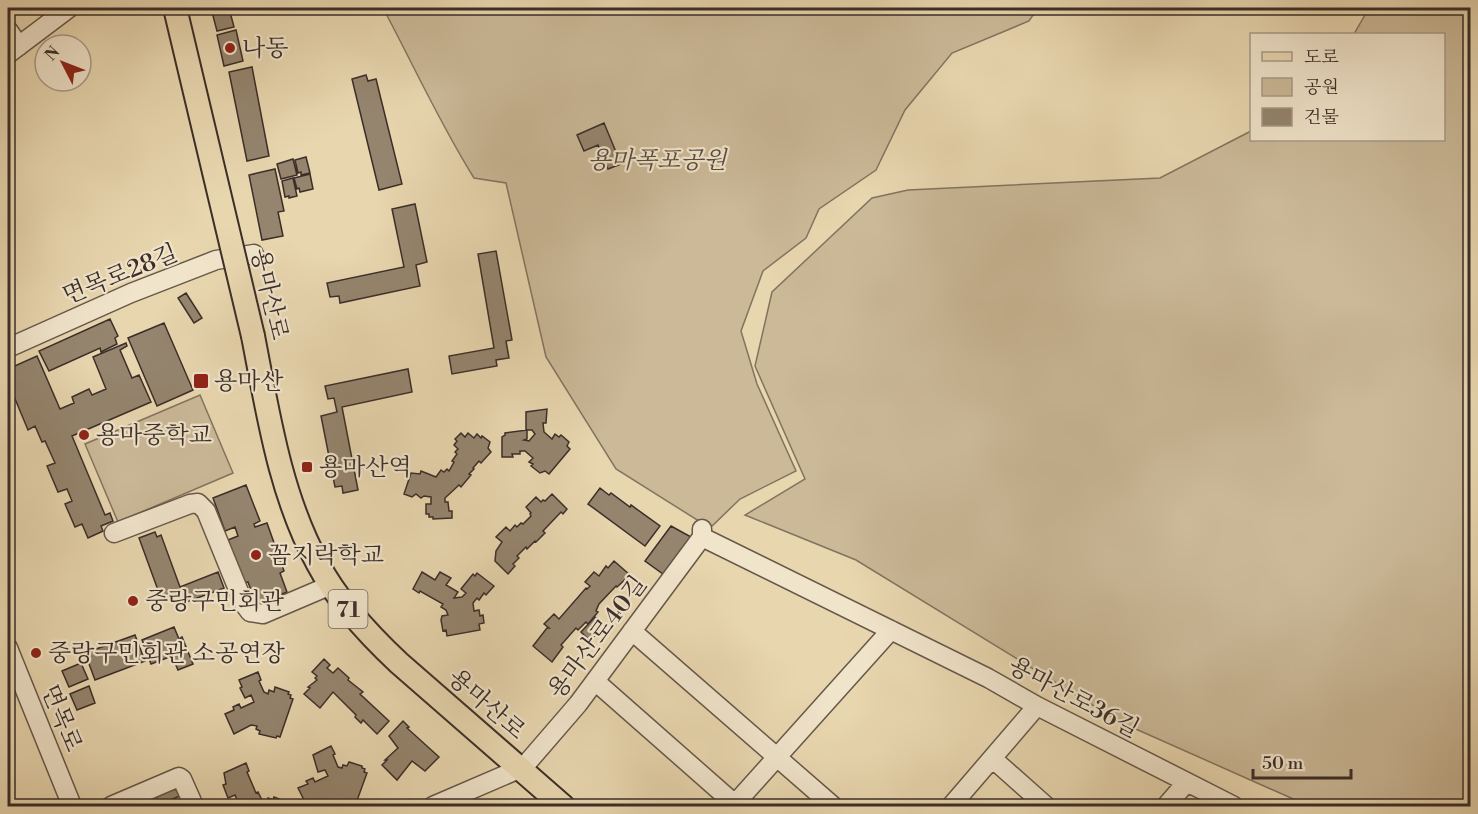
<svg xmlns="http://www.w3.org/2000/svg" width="1478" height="814" viewBox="0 0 1478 814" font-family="'Libre Bodoni','Noto Serif KR',serif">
<rect width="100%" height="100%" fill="#e8d6af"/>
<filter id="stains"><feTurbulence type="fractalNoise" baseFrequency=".00333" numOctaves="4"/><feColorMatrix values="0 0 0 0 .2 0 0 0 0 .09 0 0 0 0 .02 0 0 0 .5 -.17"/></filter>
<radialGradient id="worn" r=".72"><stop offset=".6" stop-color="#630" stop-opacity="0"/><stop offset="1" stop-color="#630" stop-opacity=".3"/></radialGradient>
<!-- green -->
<path fill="#cbb998" stroke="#837460" stroke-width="1.5" d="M383,8H1038L1029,21L952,53L905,110L876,170L819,209L806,238L763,271L741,331L757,384L796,471L740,499L710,528L616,469L546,357L506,183L474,178C440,124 413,64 383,8Z
M1369,8H1470V804L1460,806H1309L1120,722L856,560L745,515L805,479L755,366L772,292L872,198L908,190L1160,178L1251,131L1252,140H1444V34H1354Z
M200,395L233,473L118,522L85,444Z"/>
<!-- building -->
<path fill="#95856f" stroke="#3b2e29" stroke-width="1.5" d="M211,8H229L234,27L217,31Z
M236,30L243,61L224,66L217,35Z
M252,67L269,156L247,161L229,72Z
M366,75L368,81L376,79L402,184L379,190L352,79Z
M604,123L621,164L608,169L598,145L584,151L577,135Z
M306,157L310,173L301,175V172L298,173L295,160Z
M293,159L297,175L281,179L277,164Z
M275,169L284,211L278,212L283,236L262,240L249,175Z
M310,174L313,189L300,192L299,188L297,189L294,178Z
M293,178L297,196L289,198V196L285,197L282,181Z
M415,204L427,262L416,265L420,286L340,303L339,296L330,297L327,283L404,267L392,209Z
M496,251L512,340L506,341L509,358L496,360L497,366L452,374L449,356L494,348L478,254Z
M186,293L202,318L194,323L178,298Z
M110,319L118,336L115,338L117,344L101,352L100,348L49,371L39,351Z
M164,323L193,390L157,406L128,338Z
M126,343L127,346L120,350L132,378L139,375L151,402L72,436L105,515L110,513L113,521L101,526L103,531L88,538L82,524L75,527L65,504L72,501L67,489L58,492L47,466L55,463L45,441L42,442L35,426L28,430L8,382V369L37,356L60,409L74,403L72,397L89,389L92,395L106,389L93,357Z
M408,369L412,392L342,407L358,490L343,493L342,486L335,487L321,416L337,412L334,398L328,399L325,386Z
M547,409L546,423H543L544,432L552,439L555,434L559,437L561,435L569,442L567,446L570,449L549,474L545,471L540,473L531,466L533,464L529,462L533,458L525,451H520V454H512L513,457H502V437L505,435V433L527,430V439L524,440L529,441L535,434L532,430H526V412Z
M461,433L465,437L468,433L474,438L477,434L481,438L482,436L490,442L488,448L491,452L481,463L479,461L473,468L474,469L469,474L471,475L461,487L459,485L445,498V502H448L449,511H452V518L433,519V517H429V514H426V504H431V497L424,496L421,498L416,494L412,497L404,494L411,473L420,474L421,471L436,477L441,470L444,472L447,469L449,471L454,462L452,461L457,454L455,452L458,449L454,445L457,441L455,439Z
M246,485L260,521L254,524L255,527L267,523L284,571L280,573L287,592L256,604L248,582L244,583L228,540L238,536L235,527L225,531L213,498Z
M600,488L609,495L611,493L630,507L631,505L660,526L645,546L588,504Z
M552,494L567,509L563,514L561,512L543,531L545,533L536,542L535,541L527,549L526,547L517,556L519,558L513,564L515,566L508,574L495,561L496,551L502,542L496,537L506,527L510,531L515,525L517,527L521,523L523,524L531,516L530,514L531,513L526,507L536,497L541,502L543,500L545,501Z
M671,526L691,537L663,574L645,561Z
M155,532L157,537L161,535L180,587L218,572L224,588L184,603L181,594L162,601L139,538Z
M614,561L630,575L617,587L616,586L599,604L596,611L598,612L588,624L586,622L578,630L576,628L561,645L563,647L552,662L533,646L547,628H549L544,624L554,614L559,619L586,588L587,589L590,586L585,582L594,572L599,576L606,566L608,568Z
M422,572L435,580L440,572L451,578L446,585L458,592L454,598L462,597L466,593L461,589L473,574L475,576L477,573L494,586L486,595L484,593L479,600L477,598L473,603L474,611L479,610L480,616L483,615L484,623L479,624L480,630L447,636L446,630L443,631L441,620L442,616L448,615L446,610L441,607L443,604L420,591L419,593L413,589Z
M595,617L604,625L590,641L581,632Z
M174,627L179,639L182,637L193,664L178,670L172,656L151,664L142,640Z
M135,635L145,661L95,680L85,653Z
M324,659L330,665L327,668L333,673L338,668L349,678L348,680L363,692L360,694L389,721L377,734L363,720L361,723L355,717L356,715L333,692L320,708L304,694L310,688L308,687L317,680L315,678L317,676L312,672Z
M81,663L88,679L69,687L62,671Z
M258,672L261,680L259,681L264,692L268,694L269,690L274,692L275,687L289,692L288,694L291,695L290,698L293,699L280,737L277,736L276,738L259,734L260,731L256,729L257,726L251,725L234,734L225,714L234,710L233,707L239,704L241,708L254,702L251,695L245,698L240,688L242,687L239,680Z
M89,686L95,703L77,710L70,694Z
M403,721L409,727L407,728L439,757L425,771L412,761L397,780L382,765L387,760H385L398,748L389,736Z
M331,746L335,754L333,755L338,767L342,768L343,765L347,766L349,762L362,766V768L365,769L364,772L367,773L355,806H333L334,805L329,803L330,801L325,799L312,806H307L298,788L308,784L306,781L313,778L315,782L328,776L325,770L318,772L313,755Z
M246,763L249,771L247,772L256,793L258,792L262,800L266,802L268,798L273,800L274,797L287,802L288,806H244L242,803L239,804L235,795L228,798L223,785L226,784L224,773Z
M175,784L180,796L160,804L154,792Z"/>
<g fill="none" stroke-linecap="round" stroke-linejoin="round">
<defs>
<path id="minor" d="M8,30L19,46
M8,54L69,8
M8,348L131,293L216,260L254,254
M114,533L190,504L198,503L206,511L244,604L250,612L263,614L331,585
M702,537L988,678L1037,706L1234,806
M632,631L833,806
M8,648L72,806
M595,681L737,806
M993,759L1046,806
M521,770L578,704L702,537V529
M111,806L179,777L182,779L194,806
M433,806L519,769
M733,806L891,630
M951,806L1037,706
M1166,806L1186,783"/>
<path id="major" d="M253,336C268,413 280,495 318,564C338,602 368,634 399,663L563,806"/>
</defs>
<!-- minor casing -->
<use href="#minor" stroke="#66584a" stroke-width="21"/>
<!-- major casing -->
<use href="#major" stroke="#3b2e29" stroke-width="26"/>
<!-- minor -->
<use href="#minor" stroke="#f0e4cb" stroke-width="18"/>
<!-- major -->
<use href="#major" stroke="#e8d6af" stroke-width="22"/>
<defs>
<path id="major-bridge" d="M175,8L253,336"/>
</defs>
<!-- major-bridge casing -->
<use href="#major-bridge" stroke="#3b2e29" stroke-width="26" stroke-linecap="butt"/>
<!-- major-bridge -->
<use href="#major-bridge" stroke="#e8d6af" stroke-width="22"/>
</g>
<!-- markers -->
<g fill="#8f2418" stroke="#f0e4cb" stroke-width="2">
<circle cx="230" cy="48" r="6"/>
<rect x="193" y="373" width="16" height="16" rx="3"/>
<circle cx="84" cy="435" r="6"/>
<rect x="301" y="461" width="12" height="12" rx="3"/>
<circle cx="256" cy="555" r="6"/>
<circle cx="133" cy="601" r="6"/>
<circle cx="36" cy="653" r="6"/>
</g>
<g text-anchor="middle" stroke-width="4.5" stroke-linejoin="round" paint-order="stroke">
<!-- shield labels -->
<rect fill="#f0e4cb" stroke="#71655a" stroke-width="1.5" x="328.5" y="590" width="39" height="38" rx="4.5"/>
<g font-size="22" font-weight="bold" fill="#3b2e29">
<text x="348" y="617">71</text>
</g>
<!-- poi labels -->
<g font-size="24" fill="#3b2e29" stroke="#f0e4cb" text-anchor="start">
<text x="242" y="56">나동</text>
<text x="214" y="389">용마산</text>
<text x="96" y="443">용마중학교</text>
<text x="319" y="475">용마산역</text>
<text x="268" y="563">꼼지락학교</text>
<text x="145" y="609">중랑구민회관</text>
<text x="48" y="661">중랑구민회관 소공연장</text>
</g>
<!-- park labels -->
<g font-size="24" font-style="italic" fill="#584a3f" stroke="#f0e4cb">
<text x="657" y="168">용마폭포공원</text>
</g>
<!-- street labels -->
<g font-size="24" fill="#3b2e29" stroke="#f0e4cb">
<text transform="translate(120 274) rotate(-22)" y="8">면목로28길</text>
<text transform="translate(270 294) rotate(77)" y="8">용마산로</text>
<text transform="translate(597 637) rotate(-53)" y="8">용마산로40길</text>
<text transform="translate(1074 697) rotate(28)" y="8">용마산로36길</text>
<text transform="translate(487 704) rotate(41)" y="8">용마산로</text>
<text transform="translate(62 718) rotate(68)" y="8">면목로</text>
</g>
</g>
<!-- margin -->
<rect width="1478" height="814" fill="none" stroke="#e8d6af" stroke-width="30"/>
<rect x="9" y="9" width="1460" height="796" fill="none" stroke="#3b2e29" stroke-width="3"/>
<rect x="15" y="15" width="1448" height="784" fill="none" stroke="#3b2e29" stroke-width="1.5"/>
<!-- legend -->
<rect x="1250" y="33" width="195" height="108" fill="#f0e4cb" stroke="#a89b8a" stroke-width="1.5"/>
<rect x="1262" y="52" width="30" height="9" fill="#e8d6af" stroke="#a89b8a" stroke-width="1.5"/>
<text x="1304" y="63" font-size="18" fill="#3b2e29">도로</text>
<rect x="1262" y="78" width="30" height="18" fill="#cbb998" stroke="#a89b8a" stroke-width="1.5"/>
<text x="1304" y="93" font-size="18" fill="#3b2e29">공원</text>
<rect x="1262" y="108" width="30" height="18" fill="#95856f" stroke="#a89b8a" stroke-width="1.5"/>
<text x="1304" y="123" font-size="18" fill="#3b2e29">건물</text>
<!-- north arrow -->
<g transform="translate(63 63) rotate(312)"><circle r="28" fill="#f0e4cb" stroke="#a89b8a" stroke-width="1.5"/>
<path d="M0-4.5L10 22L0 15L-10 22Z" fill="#8f2418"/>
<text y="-9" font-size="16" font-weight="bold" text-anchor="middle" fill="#3b2e29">N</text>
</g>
<!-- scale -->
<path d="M1253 769v9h98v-9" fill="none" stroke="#3b2e29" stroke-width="3"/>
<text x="1262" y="769" font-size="18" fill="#3b2e29" stroke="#f0e4cb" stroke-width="4.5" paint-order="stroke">50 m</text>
<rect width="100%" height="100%" filter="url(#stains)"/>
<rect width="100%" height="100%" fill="url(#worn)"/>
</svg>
